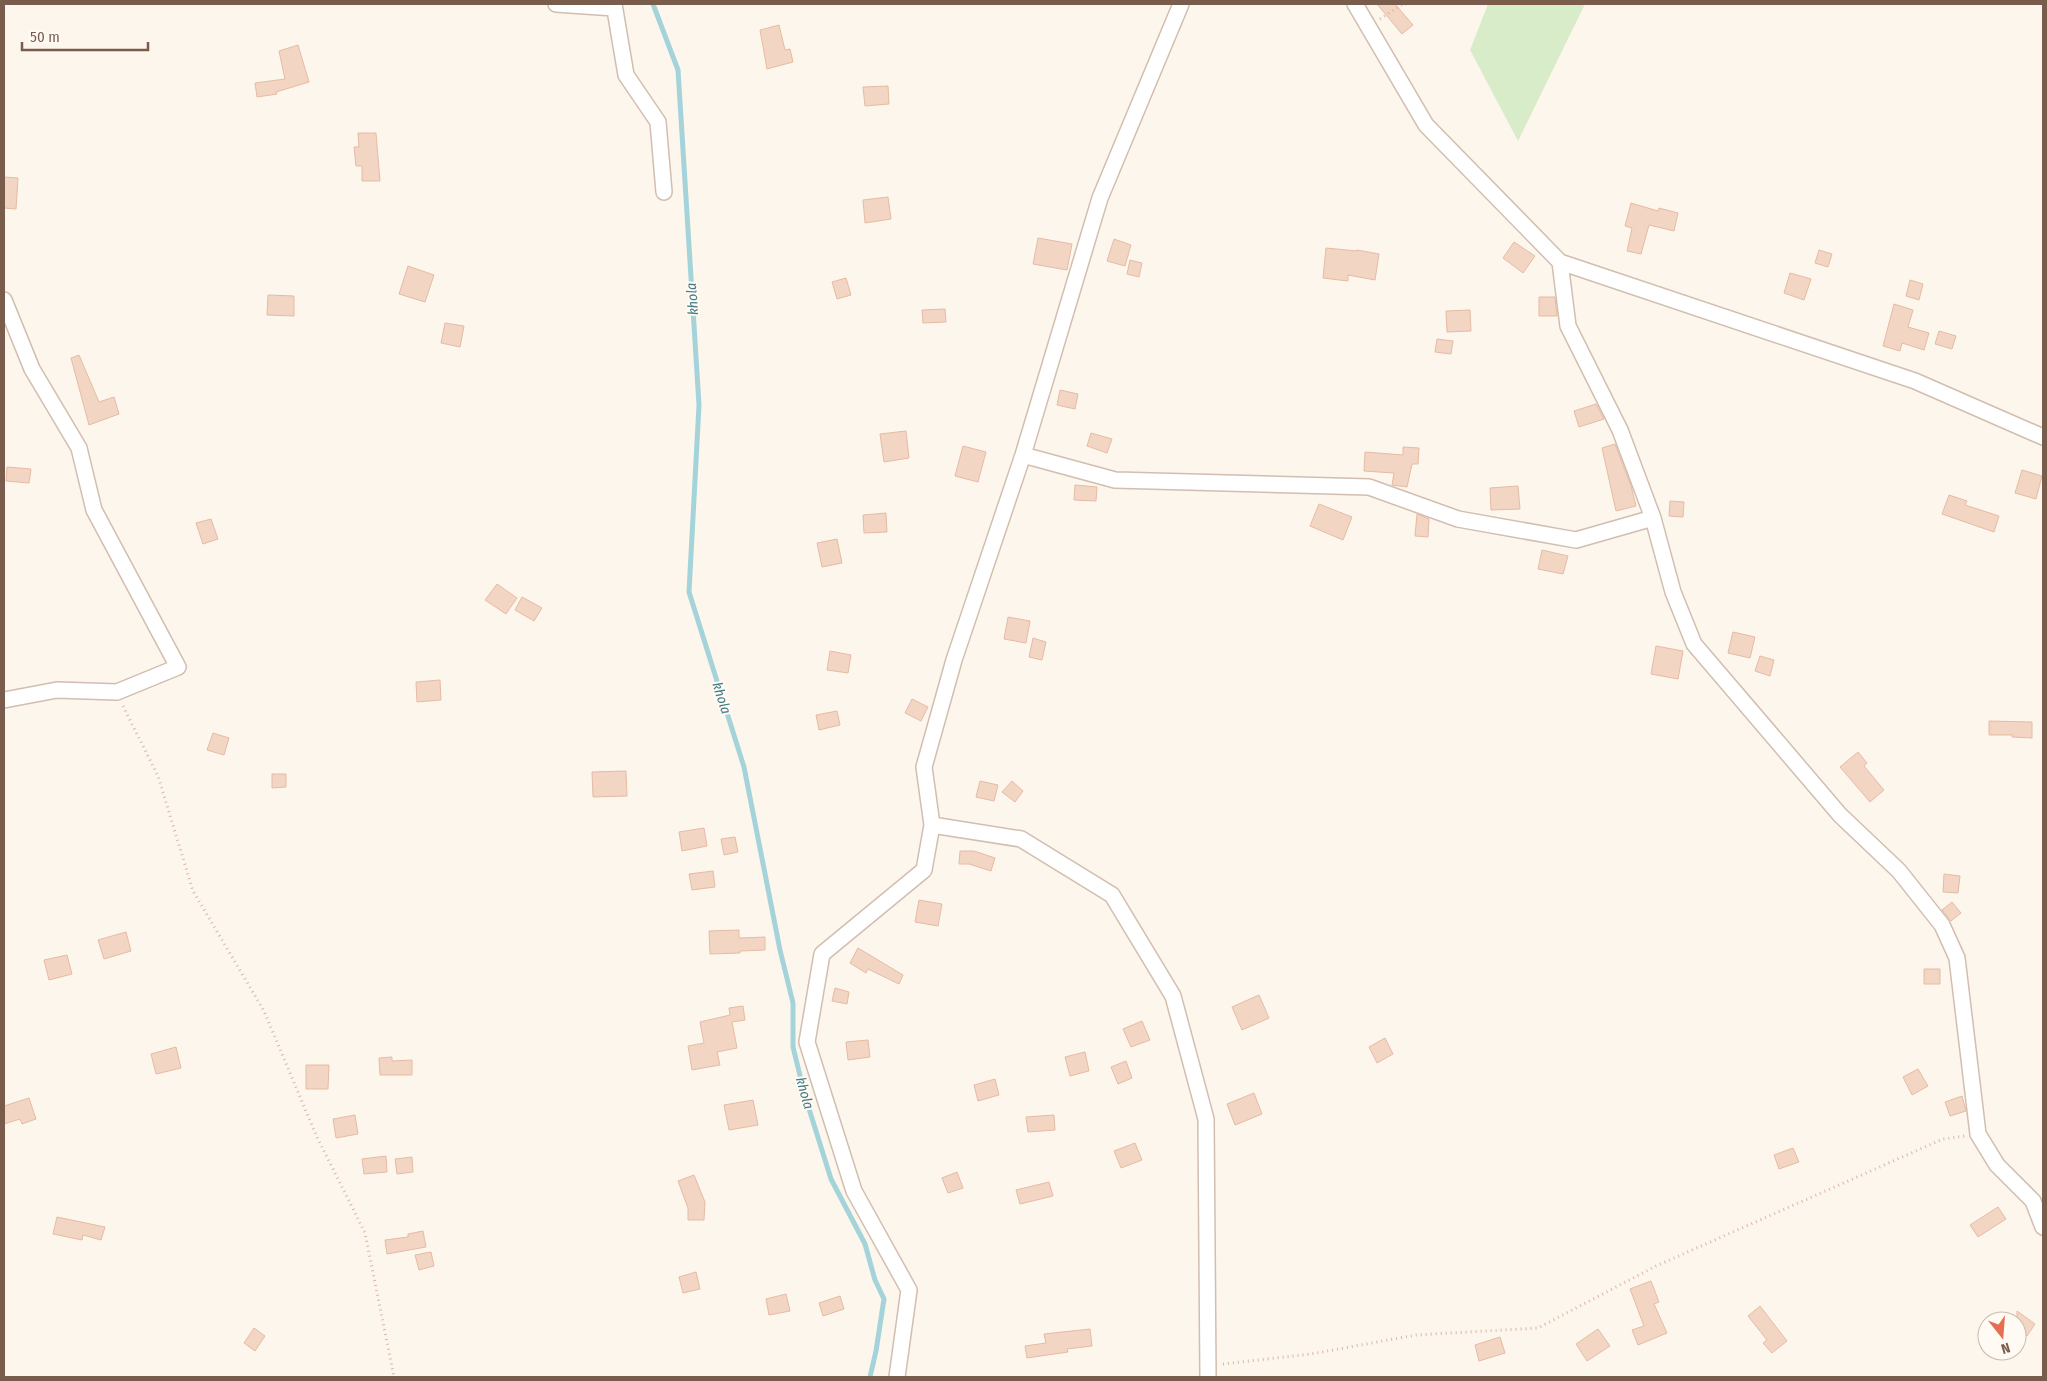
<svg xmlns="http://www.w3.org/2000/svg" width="2047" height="1381" viewBox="0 0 2047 1381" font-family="'Fira Sans Condensed',sans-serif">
<rect width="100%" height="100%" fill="#fdf6ec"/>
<!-- green -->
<path fill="#d8ecc9" d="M1488,4H1585L1518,141L1470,50Z"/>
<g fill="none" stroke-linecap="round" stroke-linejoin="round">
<!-- stream -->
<path stroke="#a5d3da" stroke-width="5" d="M653,4L678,70L699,405L689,592L744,767L780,950L793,1003V1047L805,1096L831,1179L865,1244L875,1280L884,1299L876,1351L870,1377"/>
</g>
<!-- building -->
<path fill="#f3d5c3" stroke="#e6bba3" d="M1377,4H1395L1413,25L1402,34Z
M779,25L785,50L790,49L793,62L767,69L760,30Z
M298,45L309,82L276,92L277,94L257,97L255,83L285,79L279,51Z
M888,86L889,104L865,106L863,87Z
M358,133H376L380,181H362V166H356L354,147H359Z
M4,177L18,178L16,209L4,208Z
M888,197L891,219L865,223L863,200Z
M1631,203L1658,211L1659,208L1678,213L1674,231L1649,225L1641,254L1627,251L1632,228L1625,226Z
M1038,238L1072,244L1067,270L1033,264Z
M1114,239L1131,245L1125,266L1107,261Z
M1514,242L1535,256L1523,273L1503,258Z
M1326,248L1357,251V250L1379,254L1375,280L1348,275V281L1323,278Z
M1819,250L1832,254L1828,267L1815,263Z
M1130,260L1142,263L1139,277L1127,274Z
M408,266L434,275L425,302L399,294Z
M1790,273L1811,279L1804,300L1784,293Z
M846,278L851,295L837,299L832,282Z
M1910,280L1923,284L1919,300L1906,296Z
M268,295L294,296V316L267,315Z
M1539,297H1555L1557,316H1539Z
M1894,304L1913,310L1908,327L1929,333L1924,350L1902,343L1900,351L1883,346Z
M945,309L946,322L923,323L922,310Z
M1470,310L1471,331L1447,332L1446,311Z
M445,323L464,326L460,347L441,343Z
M1939,331L1956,336L1952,349L1935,344Z
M1437,339L1453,341L1451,354L1435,352Z
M79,355L99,402L114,397L119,414L89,425L71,358Z
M1060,390L1078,394L1075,409L1057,405Z
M1596,404L1604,419L1579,427L1574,411Z
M906,431L909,458L884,462L880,434Z
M1091,433L1112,439L1107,453L1087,446Z
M1615,444L1631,486L1636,506L1616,511L1602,448Z
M963,446L986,452L978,482L955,476Z
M1403,447L1419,448L1418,464H1412L1407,487L1392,485L1394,473L1364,471L1365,452L1403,455Z
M7,467L31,469L29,483L6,481Z
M2022,470L2042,476L2036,499L2015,493Z
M1075,485L1097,487L1096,501L1074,500Z
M1518,486L1520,509L1491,510L1490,488Z
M1949,495L1967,501L1965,505L1999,516L1994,532L1942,514Z
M1670,501L1684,502L1683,517L1669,516Z
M1319,504L1352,517L1343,540L1310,526Z
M886,513L887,532L864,533L863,515Z
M1417,514L1429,519L1428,537L1415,536Z
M211,519L218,539L203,544L196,523Z
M837,539L842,563L822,567L817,543Z
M1542,550L1568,556L1563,574L1538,569Z
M497,584L517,598L506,614L485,600Z
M522,597L542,608L534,621L515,610Z
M1008,617L1030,621L1026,643L1004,639Z
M1733,632L1755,637L1750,658L1728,653Z
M1033,638L1046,642L1042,660L1029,657Z
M1656,646L1683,651L1678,679L1651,674Z
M830,651L851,655L848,673L827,670Z
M1760,656L1774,660L1770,676L1755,671Z
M440,680L441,700L417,702L416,682Z
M912,699L928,707L921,721L905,713Z
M837,711L840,725L819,730L816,715Z
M1989,721L2032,722V738L2012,737L2013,735H1989Z
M213,733L229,738L224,755L207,750Z
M1858,752L1867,763L1864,766L1884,790L1870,802L1840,767Z
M626,771L627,796L593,797L592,772Z
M272,774H286V787L272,788Z
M980,781L998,785L994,801L976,797Z
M1012,781L1023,791L1015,802L1002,792Z
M704,828L707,846L682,851L679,832Z
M735,837L738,852L724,855L721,839Z
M960,851H974L995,858L991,871L969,864H959Z
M713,871L715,887L692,890L689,874Z
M1944,874L1960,876L1958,893L1943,892Z
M919,900L942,904L938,926L915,922Z
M1952,902L1961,913L1951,921L1942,910Z
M739,930V938L765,937V950L740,951V953L710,954L709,931Z
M126,932L131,951L104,959L98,940Z
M858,948L903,975L899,984L868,969L866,973L850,963Z
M67,955L72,974L49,980L44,960Z
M1924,969H1940V984H1924Z
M835,988L849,992L847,1004L832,1001Z
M1259,995L1269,1018L1242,1030L1232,1007Z
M743,1006L745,1020L732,1022L737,1048L717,1052L720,1065L692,1070L688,1046L704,1043L700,1022L730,1015L729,1008Z
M1142,1021L1150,1040L1131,1047L1123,1029Z
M1385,1038L1393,1054L1377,1063L1369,1047Z
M868,1040L870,1057L848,1060L846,1042Z
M176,1047L181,1068L156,1074L151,1054Z
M1085,1052L1089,1071L1070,1076L1065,1057Z
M392,1057V1061L412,1060V1075H380L379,1058Z
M1126,1061L1132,1078L1118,1084L1111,1067Z
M306,1065H329L328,1089H306Z
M1918,1069L1928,1086L1912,1095L1903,1077Z
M995,1079L999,1095L978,1101L974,1085Z
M1254,1093L1262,1114L1235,1125L1227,1104Z
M1962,1096L1966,1111L1950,1116L1945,1102Z
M29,1098L36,1119L22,1124L20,1119L4,1124V1106Z
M753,1100L758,1125L729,1130L724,1105Z
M355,1115L358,1134L336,1138L333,1119Z
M1054,1115L1055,1130L1028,1132L1026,1117Z
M1135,1143L1142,1160L1121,1168L1114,1151Z
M1793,1148L1799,1162L1779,1169L1774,1155Z
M386,1156L387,1172L364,1174L362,1159Z
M412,1157L413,1172L397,1174L395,1159Z
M957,1172L963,1188L948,1193L942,1178Z
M694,1175L705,1202L704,1220H688V1208L678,1181Z
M1049,1182L1053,1196L1020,1204L1016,1190Z
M1998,1207L2006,1219L1978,1237L1970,1225Z
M57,1217L105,1227L101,1240L83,1235L82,1240L53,1234Z
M423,1231L426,1247L387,1254L385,1240L408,1237V1234Z
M431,1252L434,1266L419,1270L415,1255Z
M696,1272L700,1289L683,1293L679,1277Z
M1651,1281L1659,1302L1654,1304L1667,1333L1638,1345L1632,1330L1644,1326L1630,1289Z
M786,1294L790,1311L769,1315L766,1299Z
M840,1296L844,1309L823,1316L819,1303Z
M1760,1306L1787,1341L1772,1353L1763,1343L1767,1340L1748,1316Z
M2017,1311L2035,1324L2027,1336L2017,1329Z
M254,1328L265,1336L255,1351L244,1343Z
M1090,1329L1092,1346L1067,1349L1068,1352L1027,1358L1025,1346L1046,1343L1044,1334Z
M1598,1329L1610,1346L1587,1361L1576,1344Z
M1500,1337L1505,1353L1479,1361L1475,1345Z"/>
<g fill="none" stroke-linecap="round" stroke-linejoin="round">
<defs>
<path id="minor" d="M556,4L614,8
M614,4L626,75L658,122L664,192
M1355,4L1426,125L1560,262L1915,381L2043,437
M1560,262L1568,326L1620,430L1653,518L1673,592L1694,644L1840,815L1899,871L1942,925L1957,958L1978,1134L1997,1165L2033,1201L2043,1227
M4,300L32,369L79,448L94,510L178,667L117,692L57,690L4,700
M1023,455L1115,480L1369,487L1458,519L1576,540L1653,518
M932,825L1021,839L1112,895L1173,996L1206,1119L1208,1377
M897,1377L909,1290L854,1191L807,1042L822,954L924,870L932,825L924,767L954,660L1023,455L1100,198L1181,4"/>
</defs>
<!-- minor casing -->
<use href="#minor" stroke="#d1beb0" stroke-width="18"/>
<!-- path -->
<path stroke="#d9b8a5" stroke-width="3" stroke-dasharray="1 4" stroke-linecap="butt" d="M1380,19L1403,4H1410
M123,706L158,776L193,891L264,1011L316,1135L365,1233L394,1377
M1223,1364L1311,1354L1416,1335L1538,1328L1656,1266L1943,1139L1965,1136"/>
<!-- minor -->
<use href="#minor" stroke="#fff" stroke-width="15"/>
</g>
<g text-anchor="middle" stroke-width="4" stroke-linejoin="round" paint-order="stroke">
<!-- water labels -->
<g font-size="14" font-style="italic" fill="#437c86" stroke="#fffaf3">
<text transform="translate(692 299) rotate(-94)" y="5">khola</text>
<text transform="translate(722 698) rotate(72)" y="5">khola</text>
<text transform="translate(805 1093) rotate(74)" y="5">khola</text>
</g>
</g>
<!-- border -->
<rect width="2047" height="1381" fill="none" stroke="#7a5c4d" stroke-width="10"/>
<!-- north arrow -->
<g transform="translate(2002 1336) rotate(163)"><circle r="24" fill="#fffaf3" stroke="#cabbb1"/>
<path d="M0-4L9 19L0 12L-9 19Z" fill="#e76f51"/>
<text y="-8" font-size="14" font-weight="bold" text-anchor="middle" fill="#7a5c4d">N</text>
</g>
<!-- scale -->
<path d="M22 42v8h126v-8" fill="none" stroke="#7a5c4d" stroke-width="2.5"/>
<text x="30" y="42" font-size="15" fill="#7a5c4d" stroke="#fffaf3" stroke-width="4" paint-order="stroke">50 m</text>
</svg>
